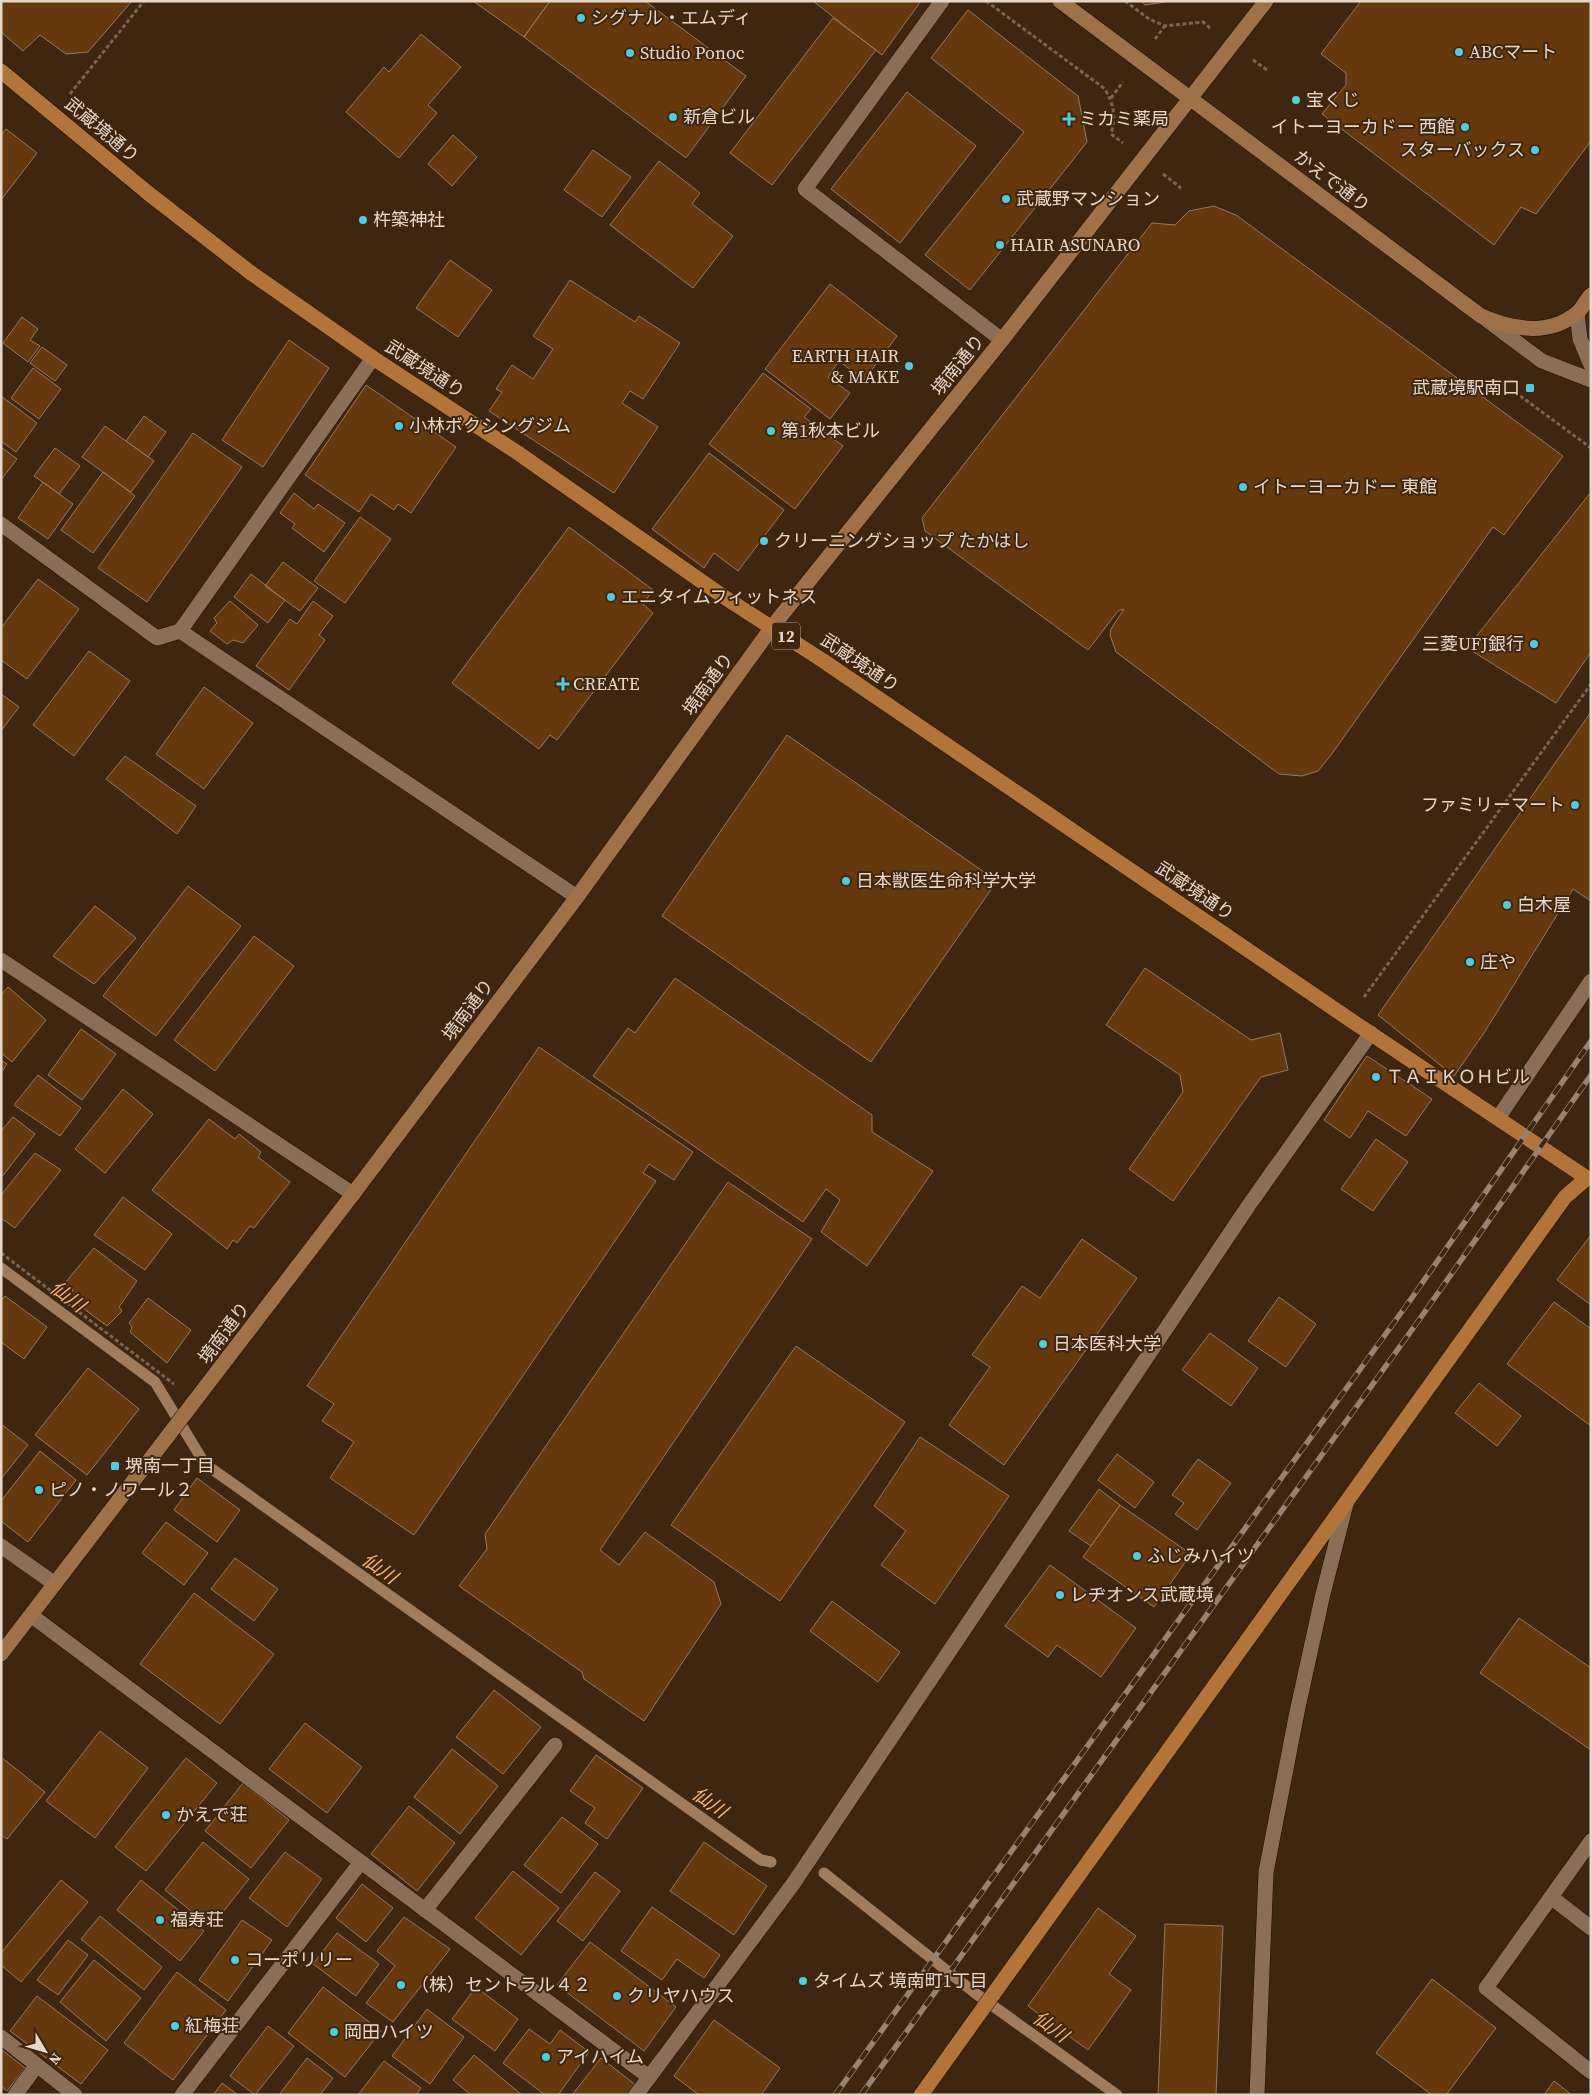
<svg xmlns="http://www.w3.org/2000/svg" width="1592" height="2096" viewBox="0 0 1592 2096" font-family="'Source Serif 4','Noto Sans JP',serif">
<rect width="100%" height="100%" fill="#3e2611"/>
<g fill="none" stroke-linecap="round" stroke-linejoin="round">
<!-- stream -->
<path stroke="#a17c5c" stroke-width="11" d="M1,1268L155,1382L205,1464L761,1860L771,1862
M824,1873L975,1993L1117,2095"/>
</g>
<!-- building -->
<path fill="#65380e" stroke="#967962" d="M1,1H132L88,52L66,54L40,35L23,51L1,32Z
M473,1H550L524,37Z
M550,1H645L746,76L686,158L524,37Z
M813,1H921L882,55Z
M1141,1H1171L1145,5Z
M1361,1H1591V141L1536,214L1521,207L1494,245L1322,114L1346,85V73L1321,54Z
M968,10L1078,96L1087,142L970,290L925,255L1024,132L931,58Z
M833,18L876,50L772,185L730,153Z
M421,34L461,67L428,105L437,113L399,158L346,112L384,67L389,72Z
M907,92L976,146L900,243L831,189Z
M6,129L37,153L1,200V135Z
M453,135L477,157L452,186L428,164Z
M593,150L631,177L602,217L564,190Z
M659,161L700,193L692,204L733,236L693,288L610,225Z
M1214,206L1236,215L1563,456L1504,535L1493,527L1331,755L1318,771L1302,776L1279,774L1116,652L1110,635L1111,629L1124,609L1118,611L1088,650L925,531L922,518L1152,223L1175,225L1189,211Z
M450,260L492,290L458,337L416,308Z
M570,280L635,322L639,316L680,343L643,399L630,391L622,403L658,427L614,493L489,411L502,392L496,389L512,365L533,379L553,349L533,336Z
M830,284L897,336L864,380L839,361L828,377L850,393L830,419L765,369Z
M22,317L38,329L30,340L40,346L28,362L3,343Z
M289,340L329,368L263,467L222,440Z
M42,347L67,365L55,381L30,363Z
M33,368L61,389L39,419L11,398Z
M763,373L811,409L804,417L843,446L795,509L709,444Z
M366,385L456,447L411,513L398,504L394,510L371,494L359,512L305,475Z
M1,396L37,423L16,452L1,441Z
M144,416L166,432L148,457L126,441Z
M105,426L154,461L131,492L82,457Z
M193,433L242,467L147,602L98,568Z
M1,447L17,459L1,480Z
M55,448L80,466L59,494L34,476Z
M709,453L784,510L738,571L714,553L704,568L652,529Z
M103,472L135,496L93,553L61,530Z
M43,482L73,504L48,539L18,518Z
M1591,492V652L1556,703L1467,648Z
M294,493L314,509L318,504L345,523L324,552L292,528L295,524L280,513Z
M360,517L391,539L345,603L314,581Z
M569,527L653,590L643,604L653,613L557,740L550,735L539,749L452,683Z
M283,562L318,588L300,611L265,586Z
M251,574L285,600L268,623L234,597Z
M38,579L79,609L27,679L1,660V628Z
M230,601L258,625L243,643L233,640L227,644L210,631L217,623L214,618Z
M313,601L333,616L319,635L325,640L289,690L256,666L290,619L297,624Z
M89,651L130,681L74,756L33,725Z
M204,687L253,723L204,789L156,754Z
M1,694L19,707L1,731Z
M1591,712V901L1573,889L1484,1033L1454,1076L1378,1015Z
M787,735L997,881L871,1062L662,916Z
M125,756L196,806L177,834L106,779Z
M188,886L241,926L156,1036L103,996Z
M95,906L136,938L94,984L53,956Z
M254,936L294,966L215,1071L174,1040Z
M1145,968L1251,1040L1280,1033L1288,1070L1261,1077L1173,1201L1129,1169L1183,1092L1180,1075L1106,1025Z
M675,978L872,1115V1132L933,1171L867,1266L821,1232L840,1200L826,1189L803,1222L593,1076L628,1028L635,1033Z
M8,987L46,1020L12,1062L1,1053V995Z
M81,1029L116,1054L82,1100L48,1075Z
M539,1047L693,1152L674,1180L649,1164L643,1173L656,1181L414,1535L330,1478L354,1442L322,1421L334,1404L307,1386Z
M1367,1056L1432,1099L1406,1136L1368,1111L1350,1138L1324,1120Z
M1,1060L7,1064L1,1073Z
M38,1075L81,1108L60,1136L14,1105Z
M123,1089L153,1114L105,1173L75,1149Z
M13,1117L35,1134L1,1178V1131Z
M209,1119L235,1139L239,1134L261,1152L258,1157L290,1182L254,1228L250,1226L237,1243L233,1240L227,1249L152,1190Z
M1376,1139L1408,1162L1373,1211L1341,1189Z
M35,1153L61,1170L15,1228L1,1218V1195Z
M728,1182L812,1239L600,1550L619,1565L645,1532L714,1582L721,1604L644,1721L584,1679L582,1672L459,1586L487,1549L485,1534Z
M123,1197L172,1234L145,1270L94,1235Z
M1591,1235V1305L1557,1280Z
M1082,1239L1137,1278L1004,1465L949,1425L990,1367L972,1355L1022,1286L1040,1298Z
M94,1248L137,1281L119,1307L122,1311L107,1326L68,1297L73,1290L65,1283Z
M5,1296L47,1327L24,1359L1,1342V1301Z
M1279,1297L1316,1324L1286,1367L1248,1341Z
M148,1298L191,1330L167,1363L130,1332L132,1327L129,1323Z
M1554,1302L1591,1329V1426L1507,1364Z
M1210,1333L1258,1368L1231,1406L1182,1370Z
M796,1346L905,1422L780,1601L671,1525Z
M88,1368L139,1409L87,1475L35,1435Z
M1479,1383L1521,1416L1497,1446L1455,1413Z
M1,1424L28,1445L1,1479Z
M920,1437L1009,1496L935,1604L881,1565L906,1531L874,1506Z
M40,1451L76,1480L28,1542L1,1521V1501Z
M1117,1454L1154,1482L1135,1508L1098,1480Z
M1198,1459L1231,1483L1197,1530L1175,1514L1184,1503L1172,1495Z
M197,1478L240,1510L217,1542L174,1510Z
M1099,1489L1120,1505L1091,1546L1069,1531Z
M1120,1505L1191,1554L1154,1607L1083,1557Z
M166,1522L208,1553L184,1585L142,1553Z
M235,1558L278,1589L254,1621L211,1589Z
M1050,1565L1136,1628L1101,1677L1057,1645L1048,1657L1005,1626Z
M194,1593L274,1654L220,1724L140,1664Z
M832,1601L900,1652L878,1682L810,1631Z
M1519,1618L1591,1668V1750L1480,1673Z
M494,1690L541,1727L503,1774L456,1737Z
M305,1723L362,1767L327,1813L269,1769Z
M100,1731L148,1768L95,1838L46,1801Z
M452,1749L498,1786L460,1834L414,1797Z
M596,1755L643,1788L607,1839L585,1823L595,1808L570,1791Z
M1,1757L45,1792L7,1839L1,1835Z
M186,1758L217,1783L146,1871L115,1847Z
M243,1783L289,1820L251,1868L205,1831Z
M409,1806L455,1843L417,1891L371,1854Z
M562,1817L598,1844L561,1893L524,1865Z
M203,1842L249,1879L211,1927L165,1890Z
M704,1842L767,1886L734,1935L670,1891Z
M285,1852L322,1879L287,1927L249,1898Z
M513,1871L559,1908L521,1955L475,1918Z
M595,1872L620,1891L583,1941L557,1921Z
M61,1880L88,1902L21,1982L1,1965V1953Z
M141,1880L204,1931L180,1961L117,1910Z
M362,1884L393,1908L366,1942L336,1918Z
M652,1907L720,1955L704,1978L677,1959L662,1980L621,1951Z
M1098,1908L1136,1936L1109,1974L1131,1990L1088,2050L1028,2006Z
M100,1916L162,1967L144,1990L81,1939Z
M404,1917L450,1949L393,2022L366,2003L395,1966L377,1951Z
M242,1920L272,1940L228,2001L199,1980Z
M1165,1924L1223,1926L1216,2095H1158Z
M337,1933L379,1964L356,1996L313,1964Z
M68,1940L88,1955L58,1995L37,1980Z
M590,1942L676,2007L644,2051L557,1985Z
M94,1960L141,1998L106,2041L60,2002Z
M177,1972L226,2010L173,2080L124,2043Z
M1432,1979L1496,2028L1446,2095H1432L1376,2053Z
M323,1987L381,2031L345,2077L288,2033Z
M476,1987L518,2019L495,2051L452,2019Z
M37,1996L108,2050L81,2084L10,2031Z
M427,2009L464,2037L430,2084L392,2056Z
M714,2020L780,2068L761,2095H699L674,2076Z
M268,2026L294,2046L255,2095L230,2076Z
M529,2029L550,2044L560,2030L589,2052L558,2095H545L503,2063Z
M1,2049L25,2068L7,2091L1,2086Z
M474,2055L522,2095H471L453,2080Z
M307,2058L333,2078L320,2095H279Z
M601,2058L637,2086L630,2095H572Z
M384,2061L421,2088L416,2095H358Z
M1554,2081L1572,2095H1544Z
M222,2083L238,2095H213Z"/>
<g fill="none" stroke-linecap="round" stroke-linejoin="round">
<defs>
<path id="lane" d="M180,631L577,897
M1498,1118L1591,981
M32,1616L294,1812
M1551,1897L1591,1928
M425,1910L555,1745"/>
<path id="street" d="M942,1L805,189L1002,340
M1577,313L1580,339L1591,365
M1487,320L1542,361L1591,380
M1,524L157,638L180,631L373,358
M1,960L353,1194
M1,1546L55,1584
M294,1812L649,2077
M1591,1841L1486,1988L1591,2072
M1,2037L75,2095
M15,2095L37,2065
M182,2095L361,1862
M636,2095L793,1884L1249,1205L1371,1033
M1257,2095L1266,1872L1297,1712L1322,1598L1346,1504"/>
<path id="secondary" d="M1060,1L1481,316C1511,329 1548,337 1577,313C1582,309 1586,300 1591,295
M1,1654L353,1194L577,897L772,627L1002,340L1266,1"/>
<path id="primary" d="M1,71L148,193L251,273L373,358L518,453L724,597L822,660L1349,1019L1587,1178L1565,1197L921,2095"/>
</defs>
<!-- lane casing -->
<use href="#lane" stroke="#240e00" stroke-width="16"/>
<!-- street casing -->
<use href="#street" stroke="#240e00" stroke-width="16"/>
<!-- secondary casing -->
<use href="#secondary" stroke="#240e00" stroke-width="16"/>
<!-- primary casing -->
<use href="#primary" stroke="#240e00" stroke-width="16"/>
<!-- path -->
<path stroke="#7a6553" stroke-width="3" stroke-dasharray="4 2.5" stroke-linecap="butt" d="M986,1L1105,89C1114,105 1116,116 1111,134L1123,143
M1125,1L1149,19L1165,26L1203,22L1210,28
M1155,39L1165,26
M1253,60L1267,70
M70,94L144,1
M1111,98L1123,82
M1163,174L1181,188
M1515,392L1591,448
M1364,997L1591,684
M1,1253L174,1384"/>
<!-- lane -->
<use href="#lane" stroke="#8b6e58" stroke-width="15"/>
<!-- street -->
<use href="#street" stroke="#8b6e58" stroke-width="15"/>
<!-- secondary -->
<use href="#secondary" stroke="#9f7149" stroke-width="15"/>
<!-- primary -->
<use href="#primary" stroke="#b37439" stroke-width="15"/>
<defs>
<path id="rail" d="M835,2095L1411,1299L1591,1041
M861,2095L1424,1313L1591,1075"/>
</defs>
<!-- rail casing -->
<use href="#rail" stroke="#978373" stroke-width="5.5"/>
<!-- rail -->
<use href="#rail" stroke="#3e2611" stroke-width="4" stroke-dasharray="11" stroke-linecap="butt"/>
</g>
<!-- markers -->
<g fill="#54cadd" stroke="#3e2611" stroke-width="2">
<circle cx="581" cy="18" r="5"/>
<circle cx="1459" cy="52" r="5"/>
<circle cx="630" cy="53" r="5"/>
<circle cx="1296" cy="100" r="5"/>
<circle cx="673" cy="117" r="5"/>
<path d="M1066.5 111.5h5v5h5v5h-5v5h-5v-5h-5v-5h5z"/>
<circle cx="1465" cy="127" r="5"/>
<circle cx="1535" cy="150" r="5"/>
<circle cx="1006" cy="199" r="5"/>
<circle cx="363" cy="220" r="5"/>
<circle cx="1000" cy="245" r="5"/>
<circle cx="909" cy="366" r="5"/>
<rect x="1525" y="383" width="10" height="10" rx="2.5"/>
<circle cx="399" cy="426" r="5"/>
<circle cx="771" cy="431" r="5"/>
<circle cx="1243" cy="487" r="5"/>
<circle cx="764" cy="541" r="5"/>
<circle cx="611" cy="597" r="5"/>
<circle cx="1534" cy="644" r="5"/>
<path d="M560.5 676.5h5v5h5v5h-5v5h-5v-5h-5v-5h5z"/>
<circle cx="1575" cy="805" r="5"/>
<circle cx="846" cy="881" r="5"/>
<circle cx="1507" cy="905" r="5"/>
<circle cx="1470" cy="962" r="5"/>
<circle cx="1376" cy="1077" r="5"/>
<circle cx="1043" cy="1344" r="5"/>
<rect x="110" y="1461" width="10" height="10" rx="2.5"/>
<circle cx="39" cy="1490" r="5"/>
<circle cx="1137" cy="1556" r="5"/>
<circle cx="1060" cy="1595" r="5"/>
<circle cx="166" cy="1815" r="5"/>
<circle cx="160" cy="1920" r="5"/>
<circle cx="235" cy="1960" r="5"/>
<circle cx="803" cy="1981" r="5"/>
<circle cx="401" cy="1985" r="5"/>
<circle cx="617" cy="1996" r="5"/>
<circle cx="175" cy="2026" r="5"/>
<circle cx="334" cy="2032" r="5"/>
<circle cx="546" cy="2057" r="5"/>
</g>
<g text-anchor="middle" stroke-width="4" stroke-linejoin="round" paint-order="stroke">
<!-- shield labels -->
<rect fill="#3e2611" stroke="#b4a293" stroke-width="1" x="772" y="622.5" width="28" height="27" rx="4"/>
<g font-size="16" font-weight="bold" fill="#e7d7cb">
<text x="786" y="642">12</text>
</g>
<!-- poi labels -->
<g font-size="18" fill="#e7d7cb" stroke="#3e2611" text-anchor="start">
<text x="591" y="24">シグナル・エムディ</text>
<text x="1469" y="58">ABCマート</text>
<text x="640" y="59">Studio Ponoc</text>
<text x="1306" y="106">宝くじ</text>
<text x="683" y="123">新倉ビル</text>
<text x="1079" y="125">ミカミ薬局</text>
<text x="1455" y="133" text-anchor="end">イトーヨーカドー 西館</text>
<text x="1525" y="156" text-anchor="end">スターバックス</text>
<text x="1016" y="205">武蔵野マンション</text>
<text x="373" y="226">杵築神社</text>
<text x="1010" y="251">HAIR ASUNARO</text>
<text x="899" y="362" text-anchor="end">EARTH HAIR<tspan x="899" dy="21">&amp; MAKE</tspan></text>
<text x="1520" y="394" text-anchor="end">武蔵境駅南口</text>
<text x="409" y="432">小林ボクシングジム</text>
<text x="781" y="437">第1秋本ビル</text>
<text x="1253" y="493">イトーヨーカドー 東館</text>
<text x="774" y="547">クリーニングショップ たかはし</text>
<text x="621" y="603">エニタイムフィットネス</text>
<text x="1524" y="650" text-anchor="end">三菱UFJ銀行</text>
<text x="573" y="690">CREATE</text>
<text x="1565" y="811" text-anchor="end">ファミリーマート</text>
<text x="856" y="887">日本獣医生命科学大学</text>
<text x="1517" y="911">白木屋</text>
<text x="1480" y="968">庄や</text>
<text x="1386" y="1083">ＴＡＩＫＯＨビル</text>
<text x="1053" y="1350">日本医科大学</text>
<text x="125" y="1472">堺南一丁目</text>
<text x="49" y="1496">ピノ・ノワール２</text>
<text x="1147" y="1562">ふじみハイツ</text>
<text x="1070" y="1601">レヂオンス武蔵境</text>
<text x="176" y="1821">かえで荘</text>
<text x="170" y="1926">福寿荘</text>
<text x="245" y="1966">コーポリリー</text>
<text x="813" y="1987">タイムズ 境南町1丁目</text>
<text x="411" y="1991">（株）セントラル４２</text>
<text x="627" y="2002">クリヤハウス</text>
<text x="185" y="2032">紅梅荘</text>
<text x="344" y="2038">岡田ハイツ</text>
<text x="556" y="2063">アイハイム</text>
</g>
<!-- street labels -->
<g font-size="18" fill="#e7d7cb" stroke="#3e2611">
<text transform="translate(102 130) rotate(40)" y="6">武蔵境通り</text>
<text transform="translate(1332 181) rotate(37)" y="6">かえで通り</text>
<text transform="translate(958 365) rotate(-51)" y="6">境南通り</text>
<text transform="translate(425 369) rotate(33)" y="6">武蔵境通り</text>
<text transform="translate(860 663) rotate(34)" y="6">武蔵境通り</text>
<text transform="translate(708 684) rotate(-54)" y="6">境南通り</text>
<text transform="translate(1195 891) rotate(34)" y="6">武蔵境通り</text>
<text transform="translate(468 1010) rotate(-53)" y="6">境南通り</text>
<text transform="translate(224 1333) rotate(-53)" y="6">境南通り</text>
</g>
<!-- water labels -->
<g font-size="19" font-style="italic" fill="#fbb378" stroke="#3e2611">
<text transform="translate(68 1296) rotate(37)" y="7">仙川</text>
<text transform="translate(380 1568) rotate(35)" y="7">仙川</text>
<text transform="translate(710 1802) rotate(35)" y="7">仙川</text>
<text transform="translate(1051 2026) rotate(36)" y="7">仙川</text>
</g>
</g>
<!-- border -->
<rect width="1592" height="2096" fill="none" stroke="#e7d7cb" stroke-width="5"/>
<!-- north arrow -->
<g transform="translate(45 2051) rotate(128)" stroke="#3e2611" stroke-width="4" paint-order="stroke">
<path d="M0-4L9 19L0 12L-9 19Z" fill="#e7d7cb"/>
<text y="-8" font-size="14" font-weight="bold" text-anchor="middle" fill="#e7d7cb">N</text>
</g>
</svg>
